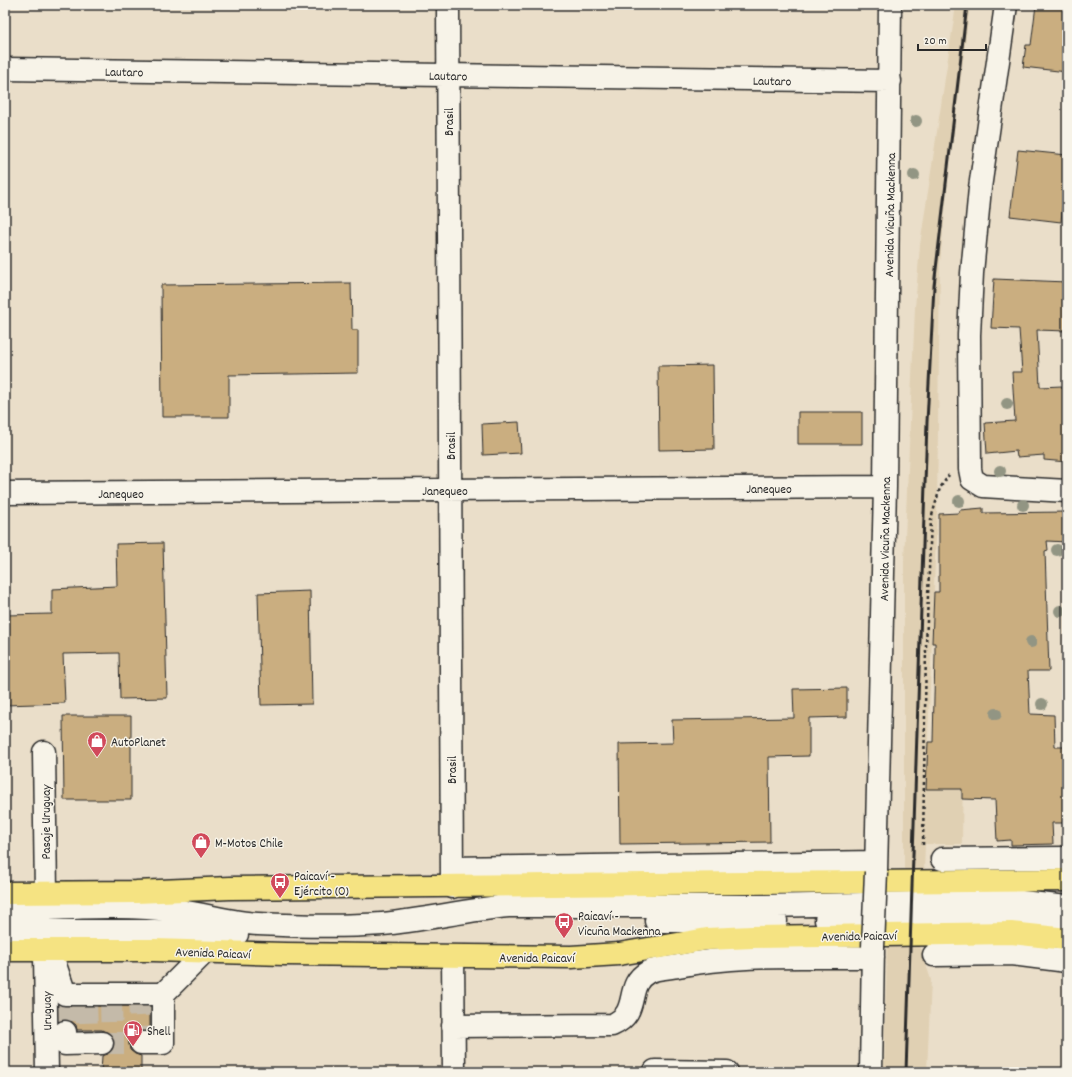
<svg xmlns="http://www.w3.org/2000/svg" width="1072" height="1077" viewBox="0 0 1072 1077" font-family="Dekko,sans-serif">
<rect width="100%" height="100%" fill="#eadec9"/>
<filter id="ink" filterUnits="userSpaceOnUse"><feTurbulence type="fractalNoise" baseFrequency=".025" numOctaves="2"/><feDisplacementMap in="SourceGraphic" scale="8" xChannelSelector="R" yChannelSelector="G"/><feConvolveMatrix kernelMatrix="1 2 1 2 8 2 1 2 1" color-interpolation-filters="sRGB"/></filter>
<g filter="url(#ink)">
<!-- built -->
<path fill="#e0d0b3" d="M956,5H970L949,169L940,263L937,511L927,763H963L962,844H925L924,871L904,872V561L915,308L920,245Z
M887,946H920L931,980L927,1072H884Z"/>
<!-- building -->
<path fill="#caae80" stroke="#2b2b2b" d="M1036,5H1067V72L1023,67L1026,45H1031Z
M1018,150L1067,155L1061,222L1010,216Z
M994,279L1067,282V331L1037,330L1040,387L1062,386V388H1067V462L1044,460V455L1017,457L1016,451L987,454L985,423L1015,421L1012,372H1022L1019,329L991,328Z
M351,283L352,330H358V373L229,375V417H162L161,285Z
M713,365L714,449L659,450L658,366Z
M798,412H862V444H798Z
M519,422L521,453L483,455L482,424Z
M983,508V513L1067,512V542L1047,541L1048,550L1045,551L1049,671H1028L1030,714L1054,715L1055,747H1067V823H1052L1053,844L1011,845V840L997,841L995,800L962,799V789H926L928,742H933L935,655V643H932L934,592H939V514L959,513L960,510Z
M163,543L167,698L120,699L119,653L63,654L65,703L5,705V615L52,614V589L117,586L116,544Z
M310,591L312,704L261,705L258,593Z
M847,688V717L809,718V756L769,757L770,842L620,844L619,744L673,743L672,720L794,718L793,689Z
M63,716H131V800H64Z
M60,1005L65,1006H150V1029H141L134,1032L130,1037L129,1043L130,1050L135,1054L141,1056V1072H101L102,1056L108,1054L113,1049L114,1042L112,1036L102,1030H77L76,1025L71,1021H60Z"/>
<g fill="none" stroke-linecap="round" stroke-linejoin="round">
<!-- minor-tunnel -->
<path stroke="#c4baa9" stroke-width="22" stroke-dasharray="22 11" stroke-linecap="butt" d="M65,999V1032
M111,1000L112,1043
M86,1001L87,1031
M102,1043H141L139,994"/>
<defs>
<path id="minor" d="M448,5L452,887
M1006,5L980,188L972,273L969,335L970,469L972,479L983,486L1067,491
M5,69L890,81
M5,493L885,487
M44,752L46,892
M942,859L1067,858
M452,868L876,862
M876,872L885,487L890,5
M5,911C62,909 121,903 178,911C205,914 231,923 258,924C299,926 342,927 382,924C425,920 466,910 508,906H765L1012,901L1067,907
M826,920L994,917L1056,920
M656,921H776
M5,931H154L237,934
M50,950L65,994H163L205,952
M934,955L1011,954L1067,961
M45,956L47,1072
M453,957L454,1072
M453,1026L612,1025C642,1012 623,986 648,972C656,968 668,968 678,966C742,953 808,958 873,957
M65,1032V1044L102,1043
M141,1043H163V994
M655,1071L727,1072
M871,1072L873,947"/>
<path id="major" d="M5,893L136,892L230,888L1067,880
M5,950H154L285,954L571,957L619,954L707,939L752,937L1011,933L1067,939"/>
</defs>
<!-- minor casing -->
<use href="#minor" stroke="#2b2b2b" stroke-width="25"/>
<!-- major casing -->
<use href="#major" stroke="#2b2b2b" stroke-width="25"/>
<!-- path -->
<path stroke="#2b2b2b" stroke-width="2.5" stroke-dasharray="3 3" stroke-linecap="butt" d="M923,845L926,646L931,519L940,488L949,475"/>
<!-- minor -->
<use href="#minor" stroke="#f7f3e8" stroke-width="22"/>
<!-- major -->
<use href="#major" stroke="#f5e382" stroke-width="22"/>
<!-- rail -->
<path stroke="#2b2b2b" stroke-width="3" d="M906,1072L927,422L934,286L967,5"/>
<defs>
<path id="minor-bridge" d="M873,947L876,872"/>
</defs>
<!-- minor-bridge casing -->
<use href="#minor-bridge" stroke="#2b2b2b" stroke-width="25" stroke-linecap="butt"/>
<!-- minor-bridge -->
<use href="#minor-bridge" stroke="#f7f3e8" stroke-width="22"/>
</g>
<!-- trees -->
<g fill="#929583">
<circle cx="916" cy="121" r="6"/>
<circle cx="914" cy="175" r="6"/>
<circle cx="1007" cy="404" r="6"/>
<circle cx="1000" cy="471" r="6"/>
<circle cx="959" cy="501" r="6"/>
<circle cx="1023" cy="505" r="6"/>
<circle cx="1057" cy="550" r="6"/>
<circle cx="1060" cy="611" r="6"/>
<circle cx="1031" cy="642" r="6"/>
<circle cx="1042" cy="704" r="6"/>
<circle cx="996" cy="714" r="6"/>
</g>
</g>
<!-- icons -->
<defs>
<symbol id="shop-pin" viewBox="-11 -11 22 30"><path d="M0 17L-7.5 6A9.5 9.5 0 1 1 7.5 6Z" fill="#d1495b" stroke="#f7f3e8"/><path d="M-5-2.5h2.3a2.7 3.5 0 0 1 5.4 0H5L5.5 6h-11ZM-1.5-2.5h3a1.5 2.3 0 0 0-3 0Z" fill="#fff"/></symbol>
<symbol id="bus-pin" viewBox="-11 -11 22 30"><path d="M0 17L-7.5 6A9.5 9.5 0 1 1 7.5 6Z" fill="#d1495b" stroke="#f7f3e8"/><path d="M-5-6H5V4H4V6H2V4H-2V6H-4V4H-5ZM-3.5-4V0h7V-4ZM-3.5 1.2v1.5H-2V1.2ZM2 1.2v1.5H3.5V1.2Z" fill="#fff"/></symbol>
<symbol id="fuel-pin" viewBox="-11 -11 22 30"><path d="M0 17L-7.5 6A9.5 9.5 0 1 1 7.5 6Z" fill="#d1495b" stroke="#f7f3e8"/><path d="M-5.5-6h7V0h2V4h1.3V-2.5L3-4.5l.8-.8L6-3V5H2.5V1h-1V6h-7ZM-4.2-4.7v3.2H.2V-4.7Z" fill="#fff"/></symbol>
</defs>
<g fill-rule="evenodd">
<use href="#shop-pin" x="86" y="730" width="22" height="30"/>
<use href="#shop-pin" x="190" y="831" width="22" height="30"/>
<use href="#bus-pin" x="269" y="871" width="22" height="30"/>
<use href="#bus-pin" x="553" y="911" width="22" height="30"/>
<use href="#fuel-pin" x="122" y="1019" width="22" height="30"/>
</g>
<g text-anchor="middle" stroke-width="3" stroke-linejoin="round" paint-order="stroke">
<!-- street labels -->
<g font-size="13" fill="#2b2b2b" stroke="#f7f3e8">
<text transform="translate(124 71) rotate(1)" y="5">Lautaro</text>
<text transform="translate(448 75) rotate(1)" y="5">Lautaro</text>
<text transform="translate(772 80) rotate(1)" y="5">Lautaro</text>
<text transform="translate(448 122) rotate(-90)" y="5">Brasil</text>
<text transform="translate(889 215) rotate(-89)" y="5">Avenida Vicuña Mackenna</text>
<text transform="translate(450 446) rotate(-90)" y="5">Brasil</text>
<text x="769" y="493">Janequeo</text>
<text x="445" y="495">Janequeo</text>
<text x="121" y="498">Janequeo</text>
<text transform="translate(884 539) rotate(-89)" y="5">Avenida Vicuña Mackenna</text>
<text transform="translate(451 770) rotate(-90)" y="5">Brasil</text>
<text transform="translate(45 822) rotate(-90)" y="5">Pasaje Uruguay</text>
<text transform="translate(859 935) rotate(-1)" y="5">Avenida Paicaví</text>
<text transform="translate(213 952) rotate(2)" y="5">Avenida Paicaví</text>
<text x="537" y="962">Avenida Paicaví</text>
<text transform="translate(46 1011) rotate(-91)" y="5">Uruguay</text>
</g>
<!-- poi labels -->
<g font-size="13" fill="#2b2b2b" stroke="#f7f3e8" text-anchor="start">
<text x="111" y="746">AutoPlanet</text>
<text x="215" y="847">M-Motos Chile</text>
<text x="294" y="880">Paicaví -<tspan x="294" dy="15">Ejército (O)</tspan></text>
<text x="578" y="920">Paicaví -<tspan x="578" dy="15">Vicuña Mackenna</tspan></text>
<text x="147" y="1035">Shell</text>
</g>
</g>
<!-- margin -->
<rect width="1072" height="1077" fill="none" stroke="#f7f3e8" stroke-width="20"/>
<rect x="10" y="10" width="1052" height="1057" fill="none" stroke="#2b2b2b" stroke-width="1.5" filter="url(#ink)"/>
<!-- scale -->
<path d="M918 44v6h68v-6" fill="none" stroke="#2b2b2b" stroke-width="2"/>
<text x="924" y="44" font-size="12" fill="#2b2b2b" stroke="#f7f3e8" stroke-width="3" paint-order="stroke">20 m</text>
</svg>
